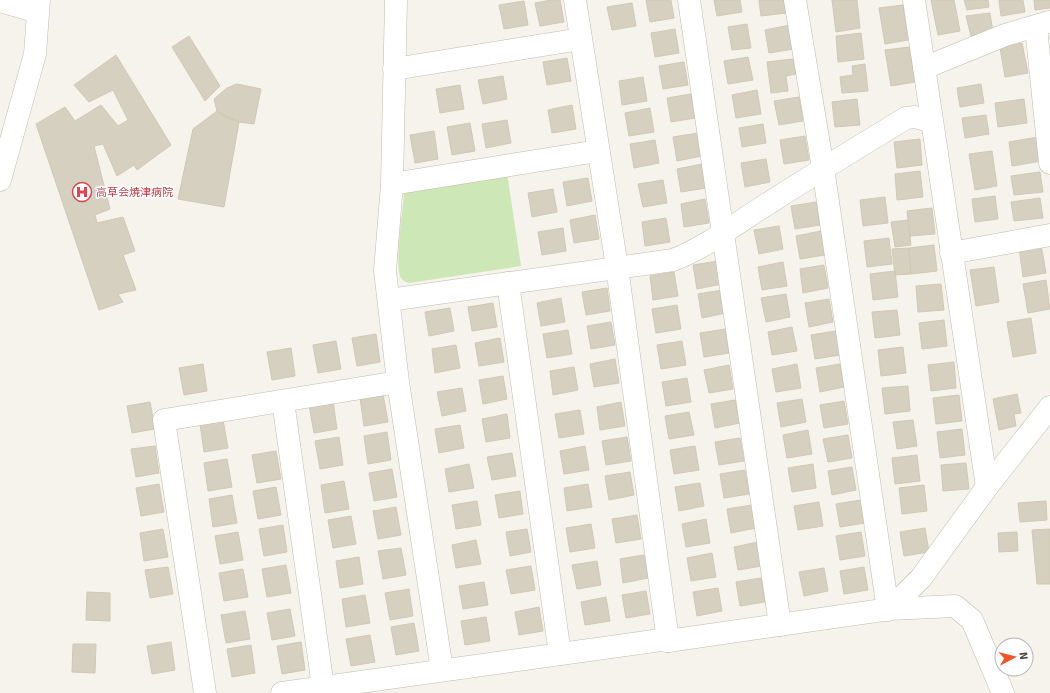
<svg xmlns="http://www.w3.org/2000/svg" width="1050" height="693" viewBox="0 0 1050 693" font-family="Signika,'Noto Sans JP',sans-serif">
<rect width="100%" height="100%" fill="#f5f3ec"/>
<!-- green -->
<path fill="#cde7b7" d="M507,173L521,266L409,283C406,282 403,281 401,278C394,266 403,210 404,194L409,190Z"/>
<!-- building -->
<path fill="#d6d0c1" stroke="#d1c8b5" d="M551,0H560L564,22L540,26L535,3Z
M646,0H671L674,18L650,22Z
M714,0H740L742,12L717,16Z
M759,0H785L786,13L761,16Z
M832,0H857L860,28L836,32Z
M931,0H954L960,31L938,35Z
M964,0H988L989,7L967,10Z
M999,0H1023L1025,12L1001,16Z
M1034,0H1050V8L1035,10Z
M524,1L528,25L504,29L499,5Z
M632,3L636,26L612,30L607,7Z
M903,5L908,40L885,44L879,8Z
M990,13L993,33L971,36L966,16Z
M747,24L751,48L732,50L728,27Z
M790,25L794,49L769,53L765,30Z
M675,29L679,53L655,57L651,33Z
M861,33L864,59L838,62L836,36Z
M189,36L220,86L205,101L172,47Z
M1022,43L1028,73L1005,77L1000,48Z
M909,47L915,82L891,86L885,50Z
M116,55L171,145L137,170L134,165L117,176L103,144L94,146L110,209L95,215L97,223L123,217L135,251L123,255L136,290L118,294L123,302L99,310L36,124L65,107L75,121L101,105L118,126L128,120L113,90L89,102L74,85Z
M748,57L753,80L728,84L724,61Z
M567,58L571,81L547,85L543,62Z
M793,59L796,74L786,76L788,91L771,93L767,62Z
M684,62L688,85L663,89L659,66Z
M865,64L868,91L842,93L840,77L853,75L852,66Z
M503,76L507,99L483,104L478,80Z
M643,77L647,101L622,105L619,81Z
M237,84L261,89L254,124L239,122L225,117L217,111L214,99L227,88Z
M981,84L984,103L960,107L957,88Z
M460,85L464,109L440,113L436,89Z
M757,90L761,114L736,118L732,95Z
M691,94L695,118L671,122L667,98Z
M799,97L803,121L779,125L774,101Z
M857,99L860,125L835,127L832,102Z
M1024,99L1027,123L998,127L995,103Z
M572,105L576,129L552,133L548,110Z
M650,108L654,132L629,136L625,113Z
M217,111L239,122L224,207L178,199L193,129Z
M986,115L989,134L965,138L962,118Z
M507,120L511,143L486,148L482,124Z
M470,123L475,151L452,155L447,127Z
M763,124L766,143L742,147L739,128Z
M434,131L438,159L415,163L410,135Z
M698,133L702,156L677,161L673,137Z
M805,136L809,160L784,164L780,140Z
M1038,137L1042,161L1012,166L1009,142Z
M920,139L922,165L897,168L894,142Z
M655,140L659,163L634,168L630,144Z
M992,151L997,186L975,190L969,154Z
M766,159L770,182L745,187L741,163Z
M702,164L706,188L681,192L677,169Z
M920,171L923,197L897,200L895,174Z
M1040,172L1043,192L1014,195L1011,176Z
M588,178L592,201L567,206L563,182Z
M663,180L667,203L643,207L638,184Z
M553,189L557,212L532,217L528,193Z
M995,196L998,219L975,222L972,199Z
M885,197L888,223L863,226L860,200Z
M1040,198L1043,218L1014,221L1011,202Z
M705,199L709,223L684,227L681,204Z
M816,202L820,225L795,229L791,206Z
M932,208L935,234L910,236L907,211Z
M595,215L599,239L574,243L570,220Z
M666,218L670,242L645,246L642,222Z
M908,220L911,245L895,247L891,222Z
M779,226L783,249L759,254L754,230Z
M563,228L566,251L542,255L538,232Z
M821,231L825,255L800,259L796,236Z
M889,238L892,264L867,267L864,241Z
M1041,244L1046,273L1023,277L1019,248Z
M934,245L937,271L911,274L909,248Z
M909,248L911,274L895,275L892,249Z
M718,261L722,284L697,289L693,265Z
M783,262L787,286L762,290L758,267Z
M824,265L828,288L803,293L800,269Z
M994,267L999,302L976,306L970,270Z
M895,271L898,297L873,300L870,274Z
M674,272L678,296L653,300L650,276Z
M1046,280L1050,309L1028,313L1023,284Z
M941,284L944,310L918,312L916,286Z
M607,288L610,311L586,315L582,292Z
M722,290L726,313L702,318L698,294Z
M786,294L790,317L766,322L761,298Z
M561,298L565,322L541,326L537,303Z
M829,299L833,322L809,327L805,303Z
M493,303L497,327L472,331L468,307Z
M677,305L681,329L656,333L652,309Z
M450,308L454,331L429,336L425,312Z
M897,310L900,335L875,338L872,312Z
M1031,318L1036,353L1013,357L1007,322Z
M944,320L947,346L922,349L919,323Z
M611,322L615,345L591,349L587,326Z
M792,327L797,351L772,355L768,332Z
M725,329L729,353L704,357L700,333Z
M568,330L572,354L547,358L543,334Z
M836,331L840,355L815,359L811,335Z
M376,334L380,362L357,366L352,338Z
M500,338L504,362L479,366L475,343Z
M336,341L341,369L318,373L313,345Z
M682,341L686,365L661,369L657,345Z
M456,345L460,368L435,373L432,349Z
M903,347L906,373L881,376L878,350Z
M291,348L295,376L272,380L267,352Z
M615,359L619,383L594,387L590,364Z
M954,362L956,388L931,391L928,365Z
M203,364L207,391L184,395L179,368Z
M797,364L801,388L776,392L772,369Z
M840,364L844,387L820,392L816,368Z
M729,365L733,389L709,393L704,370Z
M574,367L578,390L553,395L550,371Z
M503,376L507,399L483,404L479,380Z
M687,378L691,402L666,406L662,382Z
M908,386L910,411L885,414L882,388Z
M462,388L466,411L442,416L437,392Z
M383,394L388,422L364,426L360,398Z
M1017,394L1021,413L1014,414L1016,426L999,430L993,399Z
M959,395L962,421L936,424L933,398Z
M802,399L806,422L781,427L777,403Z
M735,400L740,423L715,428L711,404Z
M333,401L337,429L314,433L309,405Z
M844,401L848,424L824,428L820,405Z
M150,402L155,429L132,433L127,406Z
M621,402L625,426L600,430L597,407Z
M580,410L584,434L559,438L555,414Z
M689,412L694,435L669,439L665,416Z
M507,414L510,438L486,442L482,419Z
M223,420L228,448L204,452L200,424Z
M913,420L917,446L897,449L893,422Z
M460,425L464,448L439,453L435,429Z
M962,429L965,455L940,458L937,432Z
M808,430L812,454L787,458L783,435Z
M387,432L391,460L368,464L364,436Z
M848,435L852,458L828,462L823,439Z
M339,437L343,465L320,469L315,441Z
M627,437L631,461L606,465L602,441Z
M740,438L744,461L719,465L715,442Z
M155,446L159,473L136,477L131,449Z
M585,446L589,470L564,474L560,451Z
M695,446L699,470L674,474L670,450Z
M276,451L281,479L257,483L252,455Z
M512,453L516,476L492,480L487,457Z
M917,455L920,481L895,484L892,458Z
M227,459L232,487L208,491L204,463Z
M966,463L969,489L943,491L941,465Z
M469,464L474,488L449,492L445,469Z
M813,464L816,488L792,492L788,468Z
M852,467L856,490L832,495L828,471Z
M392,469L397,497L374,501L369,473Z
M745,470L749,494L724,498L720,474Z
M630,472L634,495L609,500L605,476Z
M344,481L349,509L325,513L321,485Z
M700,483L704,506L679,511L675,487Z
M159,484L164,512L141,516L136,488Z
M588,484L592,507L567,511L564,488Z
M924,485L927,511L902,514L899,488Z
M276,487L281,515L258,519L253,491Z
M520,491L523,514L499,518L495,495Z
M232,495L237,523L213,527L209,499Z
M861,500L865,523L840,527L836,504Z
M477,501L481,525L456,529L452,505Z
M1046,501L1047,520L1020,522L1018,503Z
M819,502L823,526L798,530L794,506Z
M752,505L756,528L731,533L727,509Z
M396,507L401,535L378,539L373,511Z
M637,515L641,539L616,543L612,519Z
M351,516L356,544L333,548L328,520Z
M706,519L710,543L686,547L682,524Z
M591,524L595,548L570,552L566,528Z
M283,525L287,552L264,556L259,529Z
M925,528L929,552L904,556L900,532Z
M163,529L168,557L144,561L140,533Z
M527,529L531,552L510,556L506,532Z
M1050,529V584H1037L1032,530Z
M238,532L243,560L220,564L215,536Z
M861,532L865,556L840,560L836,536Z
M1017,532L1018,551L999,552L998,533Z
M476,540L481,564L456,568L452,545Z
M758,542L762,566L738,570L734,547Z
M401,548L406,575L383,579L378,551Z
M712,553L716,577L691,581L687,558Z
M644,555L648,578L623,583L620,559Z
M359,557L363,584L340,588L336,561Z
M597,561L601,585L577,589L572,565Z
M286,565L291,593L267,597L262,569Z
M531,566L535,590L511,594L506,570Z
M168,567L173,594L150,598L145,570Z
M864,567L868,590L844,594L840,571Z
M824,568L828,591L804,596L799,572Z
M243,569L248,597L224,601L219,573Z
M761,578L765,602L740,606L736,582Z
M484,582L488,605L463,609L459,586Z
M718,588L722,611L697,616L693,592Z
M409,589L413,616L390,620L385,593Z
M646,591L650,614L626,618L622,595Z
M87,592L110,593V621L86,620Z
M365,595L370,623L346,627L342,599Z
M606,597L610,621L585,625L581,602Z
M539,607L543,631L519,635L515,612Z
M290,609L295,636L272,640L267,613Z
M245,611L250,639L226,643L221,615Z
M486,617L490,641L465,645L461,621Z
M414,623L419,651L396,655L391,627Z
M370,635L375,662L351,666L346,639Z
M171,642L175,670L152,674L147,646Z
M301,642L305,670L282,674L277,646Z
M73,644H96L95,673L72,672Z
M251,645L255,673L232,677L227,649Z"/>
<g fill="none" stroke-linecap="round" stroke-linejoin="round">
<defs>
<path id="minor" d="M396,0L392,184L385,271L398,382L442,670
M575,0L617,267L668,641L661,640
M689,0L780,625
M795,0L823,168L888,610
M914,0L987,487
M0,1L38,12
M1036,27L1050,163
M924,68L1005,35L1049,22
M394,69L581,39
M0,180L35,54L39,0
M392,184L598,151
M951,253L1050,235
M508,283L560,654
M389,300L673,260C707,247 738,222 769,203C814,174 860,146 906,118L915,117L932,122
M283,401L323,687
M890,609L955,606L972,620L1003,693
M205,693L164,420L398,382"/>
<path id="tertiary" d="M668,641L890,609L921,578L987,487L1050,407
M282,693L661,640"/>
</defs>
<!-- minor casing -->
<use href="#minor" stroke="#c0bbae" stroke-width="23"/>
<!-- tertiary casing -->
<use href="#tertiary" stroke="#c0bbae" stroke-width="23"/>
<!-- minor -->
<use href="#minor" stroke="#fff" stroke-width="22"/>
<!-- tertiary -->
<use href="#tertiary" stroke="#fff" stroke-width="22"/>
</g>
<!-- icons -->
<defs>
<symbol id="hospital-ring" viewBox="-11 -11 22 22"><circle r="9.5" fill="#fff" stroke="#e0444e" stroke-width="1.5"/><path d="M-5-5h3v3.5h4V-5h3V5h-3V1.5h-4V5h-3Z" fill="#e0444e"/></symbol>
</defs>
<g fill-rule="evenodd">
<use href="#hospital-ring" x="71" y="181" width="22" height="22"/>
</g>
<g text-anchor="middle" stroke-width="3" stroke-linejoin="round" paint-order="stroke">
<!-- health labels -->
<g font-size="11" fill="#be3a42" stroke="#fff" text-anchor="start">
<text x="96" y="196">高草会焼津病院</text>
</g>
</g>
<!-- north arrow -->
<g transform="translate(1014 657) rotate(83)"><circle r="19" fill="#ffffff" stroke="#b6b4b0"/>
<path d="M0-3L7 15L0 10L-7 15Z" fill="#ef5528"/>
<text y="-6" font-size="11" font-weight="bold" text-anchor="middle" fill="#494439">N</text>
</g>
</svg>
